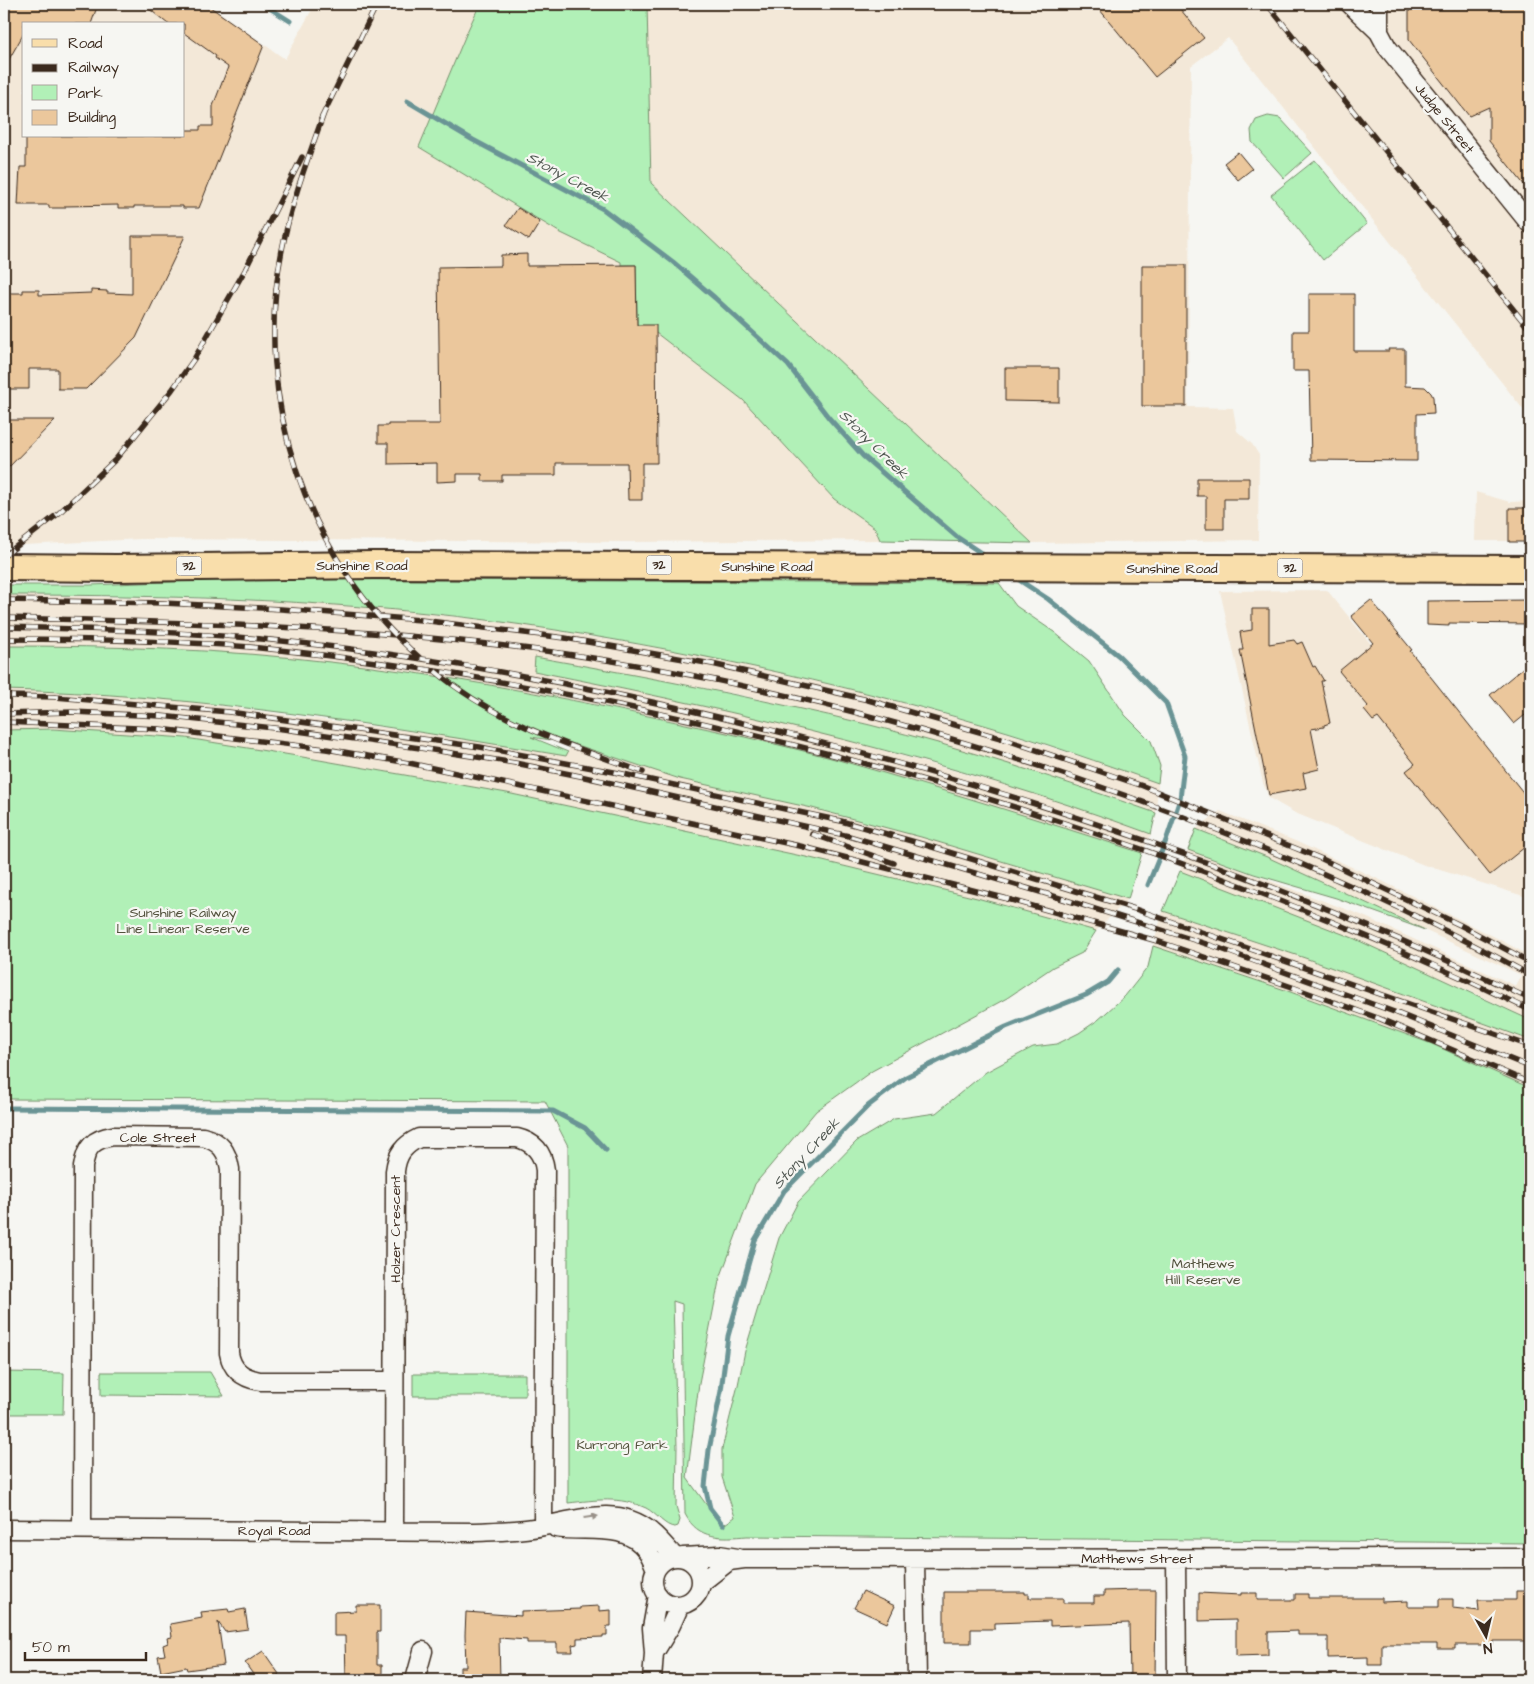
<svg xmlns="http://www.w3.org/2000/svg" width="1534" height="1684" viewBox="0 0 1534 1684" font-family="'Architects Daughter',sans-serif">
<rect width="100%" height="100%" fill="#f6f6f2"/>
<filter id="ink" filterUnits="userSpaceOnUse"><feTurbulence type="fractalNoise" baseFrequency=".02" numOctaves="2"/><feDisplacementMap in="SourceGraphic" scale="10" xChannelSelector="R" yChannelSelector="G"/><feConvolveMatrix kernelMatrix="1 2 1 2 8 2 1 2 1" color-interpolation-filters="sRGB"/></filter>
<g filter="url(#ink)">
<!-- built -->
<path fill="#f3e8d8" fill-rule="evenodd" d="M4,4H207L285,59L315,4H480L467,32L498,194L559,232L621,262L636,265L656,333L743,400L834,499L875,528L880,540L628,542L141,539L4,546ZM24,24H184V136H24Z
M647,4H1530V418L1228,38L1191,66L1188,407L1233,408L1237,431L1252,444L1259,455L1258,540L1032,543L651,183Z
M1476,492L1510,502L1530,501V541H1475Z
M1327,590L1530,840V898L1424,865L1295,813L1269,798L1263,783L1220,591Z
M4,595L167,598L315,603L416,612L523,625L704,656L862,692L986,726L1109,766L1158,783L1156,813L1083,787L871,725L741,695L536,657L534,671L641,692L811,730L1022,790L1099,815L1151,834L1142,853L958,796L833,759L719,731L598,705L419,674L329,662L198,650L89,646H4Z
M4,690L90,693L191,702L445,736L566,756L572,742L680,779L812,808L921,837L1128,899L1096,931L977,898L806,857L507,793L291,755L186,738L53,729L4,730Z
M1220,811L1295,841L1378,879L1495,937L1530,956V1020L1470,991L1180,871L1188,850L1361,915L1516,986L1521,975L1267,857L1196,829Z
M1163,911L1305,958L1530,1040V1088L1432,1044L1285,990L1153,946Z"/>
<!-- green -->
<path fill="#b1f0b7" stroke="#768d6a" d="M480,4H647L651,183L1032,543L880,540L875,528L834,499L743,400L656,333L637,325L636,265H621V262L559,232L419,147L467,32Z
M1268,116L1280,118L1312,153L1284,178L1252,142L1251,130L1256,120Z
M1315,160L1367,224L1323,260L1271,195Z
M241,579L999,583L1016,606L1054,632L1089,661L1125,715L1151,741L1160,766L1158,783C1101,763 1043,742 984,725C833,681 678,648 523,625C351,600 177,595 4,595V585H90Z
M4,646C113,646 222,649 330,662C438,674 546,694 653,717C713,730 775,743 835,759C938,788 1040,820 1142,853L1128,899L921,837L812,808L680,779L571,743L531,737L568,752L566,756C380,725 192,694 4,690Z
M535,657C648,677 759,698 870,725C967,749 1062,780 1156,813L1151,834C951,760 743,712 534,671Z
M53,729L186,738L291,755L507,793L806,857L977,898L1096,931L1082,953L1053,967L1007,998L872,1071L816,1111L755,1184L719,1281L699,1383L687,1478L722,1526L735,1517L722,1477V1449L738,1385L745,1351L779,1238L798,1202L857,1141L894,1119L936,1113L986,1072L1033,1047L1057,1044L1079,1033L1098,1020L1125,996L1148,967L1153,946L1285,990L1432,1044L1530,1088V1543L747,1536C722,1538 698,1540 685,1514L682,1304L673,1301L677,1447L676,1506L680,1520L678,1526L675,1527C665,1527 656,1513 646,1508C619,1496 596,1500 568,1503V1146L545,1101L4,1099V730Z
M1196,829L1267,857L1425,930L1336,898L1254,874L1188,850Z
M1180,871L1353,938L1530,1020V1040L1305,958L1163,911Z
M4,1372L64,1373L63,1414H4Z
M101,1372H210L224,1396L101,1395Z
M413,1374H525V1396H413Z"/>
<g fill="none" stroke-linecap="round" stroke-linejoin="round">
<!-- stream -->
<path stroke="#6a9495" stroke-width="5" d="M263,4L290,21
M407,101L473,140L603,209L673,262L715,298L788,365L829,418L863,456L957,537L987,557
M1016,578L1048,599L1119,656L1166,703L1185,756L1180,799L1167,838L1148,885
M4,1108L553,1111L585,1128L606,1150
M723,1525L710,1508L705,1486L709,1450L721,1391L728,1336L755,1240L784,1191L868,1106L906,1077L1006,1027L1086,995L1108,982L1118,970"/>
</g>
<!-- building -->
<path fill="#ebc79c" stroke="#3b2a1e" d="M4,4H98L91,24H24V33L4,68Z
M143,4H206L264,45L199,208H183V206H134V208H118V205L65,206V208H49V205H18L20,167H26V136H184V130H200V126H213V106L228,67L215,58L216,56L184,33V24H168Z
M1095,4H1176L1204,38L1155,77Z
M1409,4H1530V192L1489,141V107L1469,116L1409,40Z
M1238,152L1252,169L1238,180L1224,163Z
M518,208L540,222L529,240L506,225Z
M132,236H185L136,338L86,389H58V369H29V389H4V293H23V290H39V295L91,293V290L107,291V293L132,294Z
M527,254V266L636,265L637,325H656L657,463H642V500H628L627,463H556V475H502V481H482V474H457V481L437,482V463L388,464V443H378V426H388V424H440L438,267L501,266V255Z
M1142,265H1186V406H1142Z
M1309,294H1354V351H1389L1388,349H1405V386L1425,387L1431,393L1433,397L1434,413L1417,414V461L1311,460L1309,371H1293V331H1309Z
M1005,368H1059V402L1005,401Z
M4,420H55L4,472Z
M1197,478H1249V499H1224V529H1206V496H1197Z
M1509,508H1530V542H1509Z
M1371,600L1412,650L1410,651L1530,801V843L1490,875L1406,771L1415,764L1378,718L1373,721L1364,710L1368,706L1339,671L1373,643L1351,616Z
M1530,600V624L1449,623V626L1427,625V601Z
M1252,609H1269V644L1294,640L1297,644L1302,642L1313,667L1315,666L1324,681H1321L1330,723L1324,725V727L1311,729L1319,769L1303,773L1306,788L1269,795L1240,650H1243L1240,632L1252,630Z
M1530,662V711L1514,724L1490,695Z
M1138,1590H1156L1155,1680H1130L1129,1623L1050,1626V1621L995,1623V1629H971V1643H944V1592H1025V1594H1029V1598H1063V1603H1094V1596H1104V1591Z
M863,1591L895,1606L887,1623L854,1608Z
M1516,1591H1530V1607H1528V1641H1493V1645H1455V1649H1437V1644H1382V1665H1368V1657L1328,1658V1637H1319V1635H1298V1631L1268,1632V1655L1236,1656V1620L1199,1621V1593L1241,1595V1593H1257V1600H1295V1594H1308V1598H1382V1602L1408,1601V1607H1439V1599H1453V1608L1479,1611L1478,1600H1516Z
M356,1605H380V1632H377V1665H382V1678L346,1679L345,1636H334V1612L356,1611Z
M599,1606V1611L611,1610V1626H607V1635H603V1637L577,1638V1644L572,1645L573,1652H557V1643H527V1640L499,1638L500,1680H460V1667H466L465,1635L466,1612L521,1616V1611L580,1609V1607Z
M228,1609L229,1612L245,1609L248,1629L225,1632L218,1622L224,1665L187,1670L186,1667L161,1672L158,1656L165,1655L163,1645L168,1643L167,1638L172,1637L170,1624L202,1618L201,1612Z
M263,1651L279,1674L270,1680H257L245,1663Z"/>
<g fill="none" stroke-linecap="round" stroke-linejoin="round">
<defs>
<path id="minor" d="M1350,4L1379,32
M1379,4V32L1387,47L1530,224
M556,1528C587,1533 626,1521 647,1551C651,1556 653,1563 656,1569
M4,1529L475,1532C498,1531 522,1531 544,1526C580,1519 619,1505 651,1532C660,1539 667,1549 675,1557
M82,1529L83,1167C86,1147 93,1139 113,1136L203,1137C221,1142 227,1151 230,1169L229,1353C232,1371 243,1378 260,1381H394
M394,1531L395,1171C397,1154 404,1145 419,1138H517C534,1142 543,1153 545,1170L543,1526
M683,1557L719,1555L738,1558
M653 1581a24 24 0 1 1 48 0a24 24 0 1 1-48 0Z
M1176,1558L1177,1680
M915,1559L917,1680
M701,1583L729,1561L744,1559L1530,1558
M654,1653L671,1625L680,1605
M415,1680L423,1651
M652,1680L654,1653L652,1628L658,1595"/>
<path id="primary" d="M4,567L116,568L374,565L1530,569"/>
</defs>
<!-- minor casing -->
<use href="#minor" stroke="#3b2a1e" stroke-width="21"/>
<!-- primary casing -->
<use href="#primary" stroke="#3b2a1e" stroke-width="30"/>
<!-- minor -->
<use href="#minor" stroke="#f6f6f2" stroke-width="18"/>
<!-- primary -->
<use href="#primary" stroke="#f9deab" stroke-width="26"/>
<defs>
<path id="rail" d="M1267,4L1530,330
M324,113C308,158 291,203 282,250C252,398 306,559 420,658
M321,119L377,4
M4,556L59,513L116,459L172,390L194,359L245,270L302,157
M4,600L163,603L281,609L421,620L565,638L712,664L868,700L1004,739L1143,786L1322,859L1460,925L1530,962
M4,618C190,622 375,627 560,653C736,678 910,722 1078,779C1234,832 1386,896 1530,975
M4,627C86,629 168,631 250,638C419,653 587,685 751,725C1020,790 1281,879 1530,999
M4,639C86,639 168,640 250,647C383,660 513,682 643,710C949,775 1248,874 1530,1010
M435,671C497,723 569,745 643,772
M4,696L55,697L229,712L480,747L614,772L794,811L841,821L929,846L1135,909L1530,1046
M4,714L72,712L161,716L283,729L420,748L515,763L580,776L849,836L1047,894L1213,946L1397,1013L1530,1067
M4,722L160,729L326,749L409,763L800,846L1004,898L1157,941L1295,988L1378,1018L1530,1083
M812,834L894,863"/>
</defs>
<!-- rail casing -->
<use href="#rail" stroke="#3b2a1e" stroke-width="5.5"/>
<!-- rail -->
<use href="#rail" stroke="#f6f6f2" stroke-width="4" stroke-dasharray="11" stroke-linecap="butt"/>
</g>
<!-- one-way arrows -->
<defs><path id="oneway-solid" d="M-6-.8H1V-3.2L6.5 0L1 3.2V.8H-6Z" transform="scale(1.25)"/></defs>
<use fill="#989088" href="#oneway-solid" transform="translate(591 1517) rotate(-7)"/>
</g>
<g text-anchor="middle" stroke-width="4.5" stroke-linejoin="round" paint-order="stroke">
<!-- shield labels -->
<g fill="#f6f6f2" stroke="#73675e" stroke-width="1">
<rect x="646.5" y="555.5" width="25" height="19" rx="4"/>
<rect x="176.5" y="556.5" width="25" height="19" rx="4"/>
<rect x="1277.5" y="558.5" width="25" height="19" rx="4"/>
</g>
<g font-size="12" font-weight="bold" fill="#3b2a1e">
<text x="659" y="569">32</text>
<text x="189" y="570">32</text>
<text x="1290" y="572">32</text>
</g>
<!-- street labels -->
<g font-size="14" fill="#3b2a1e" stroke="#f6f6f2">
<text transform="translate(1445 118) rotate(51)" y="5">Judge Street</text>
<text x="362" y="570">Sunshine Road</text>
<text x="767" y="571">Sunshine Road</text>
<text x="1172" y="573">Sunshine Road</text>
<text x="158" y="1142">Cole Street</text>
<text transform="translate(395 1229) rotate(-90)" y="5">Holzer Crescent</text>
<text x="274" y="1535">Royal Road</text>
<text x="1137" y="1563">Matthews Street</text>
</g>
<!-- park labels -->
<g font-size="14" fill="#53523d" stroke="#f6f6f2">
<text x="183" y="917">Sunshine Railway<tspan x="183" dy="16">Line Linear Reserve</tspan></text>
<text x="1203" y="1268">Matthews<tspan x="1203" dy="16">Hill Reserve</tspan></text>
<text x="622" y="1449">Kurrong Park</text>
</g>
<!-- water labels -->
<g font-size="15" font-style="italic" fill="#4f5650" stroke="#f6f6f2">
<text transform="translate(568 177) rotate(28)" y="5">Stony Creek</text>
<text transform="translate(874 444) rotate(45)" y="5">Stony Creek</text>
<text transform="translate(806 1153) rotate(-47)" y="5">Stony Creek</text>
</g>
</g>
<!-- margin -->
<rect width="1534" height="1684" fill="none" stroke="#f6f6f2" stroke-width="20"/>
<rect x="10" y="10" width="1514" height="1664" fill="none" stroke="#3b2a1e" stroke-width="2" filter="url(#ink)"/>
<!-- legend -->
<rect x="22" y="22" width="162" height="115" fill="#f6f6f2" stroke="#aba49d"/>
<rect x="32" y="39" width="25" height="8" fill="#f9deab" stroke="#aba49d"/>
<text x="68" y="48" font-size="15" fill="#3b2a1e">Road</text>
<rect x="32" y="64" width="25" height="8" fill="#3b2a1e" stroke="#aba49d"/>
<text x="68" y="72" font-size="15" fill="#3b2a1e">Railway</text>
<rect x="32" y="85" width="25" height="15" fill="#b1f0b7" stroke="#aba49d"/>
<text x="68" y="98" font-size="15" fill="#3b2a1e">Park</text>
<rect x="32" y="110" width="25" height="15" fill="#ebc79c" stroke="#aba49d"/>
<text x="68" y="122" font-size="15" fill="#3b2a1e">Building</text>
<!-- north arrow -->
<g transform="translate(1486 1636) rotate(172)" stroke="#f6f6f2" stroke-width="4" paint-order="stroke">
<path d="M0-4L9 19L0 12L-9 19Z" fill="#3b2a1e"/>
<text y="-8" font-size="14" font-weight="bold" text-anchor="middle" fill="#3b2a1e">N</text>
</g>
<!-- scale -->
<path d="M25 1652v8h121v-8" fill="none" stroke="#3b2a1e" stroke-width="2.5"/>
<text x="32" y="1652" font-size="15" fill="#3b2a1e" stroke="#f6f6f2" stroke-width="4" paint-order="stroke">50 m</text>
</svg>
